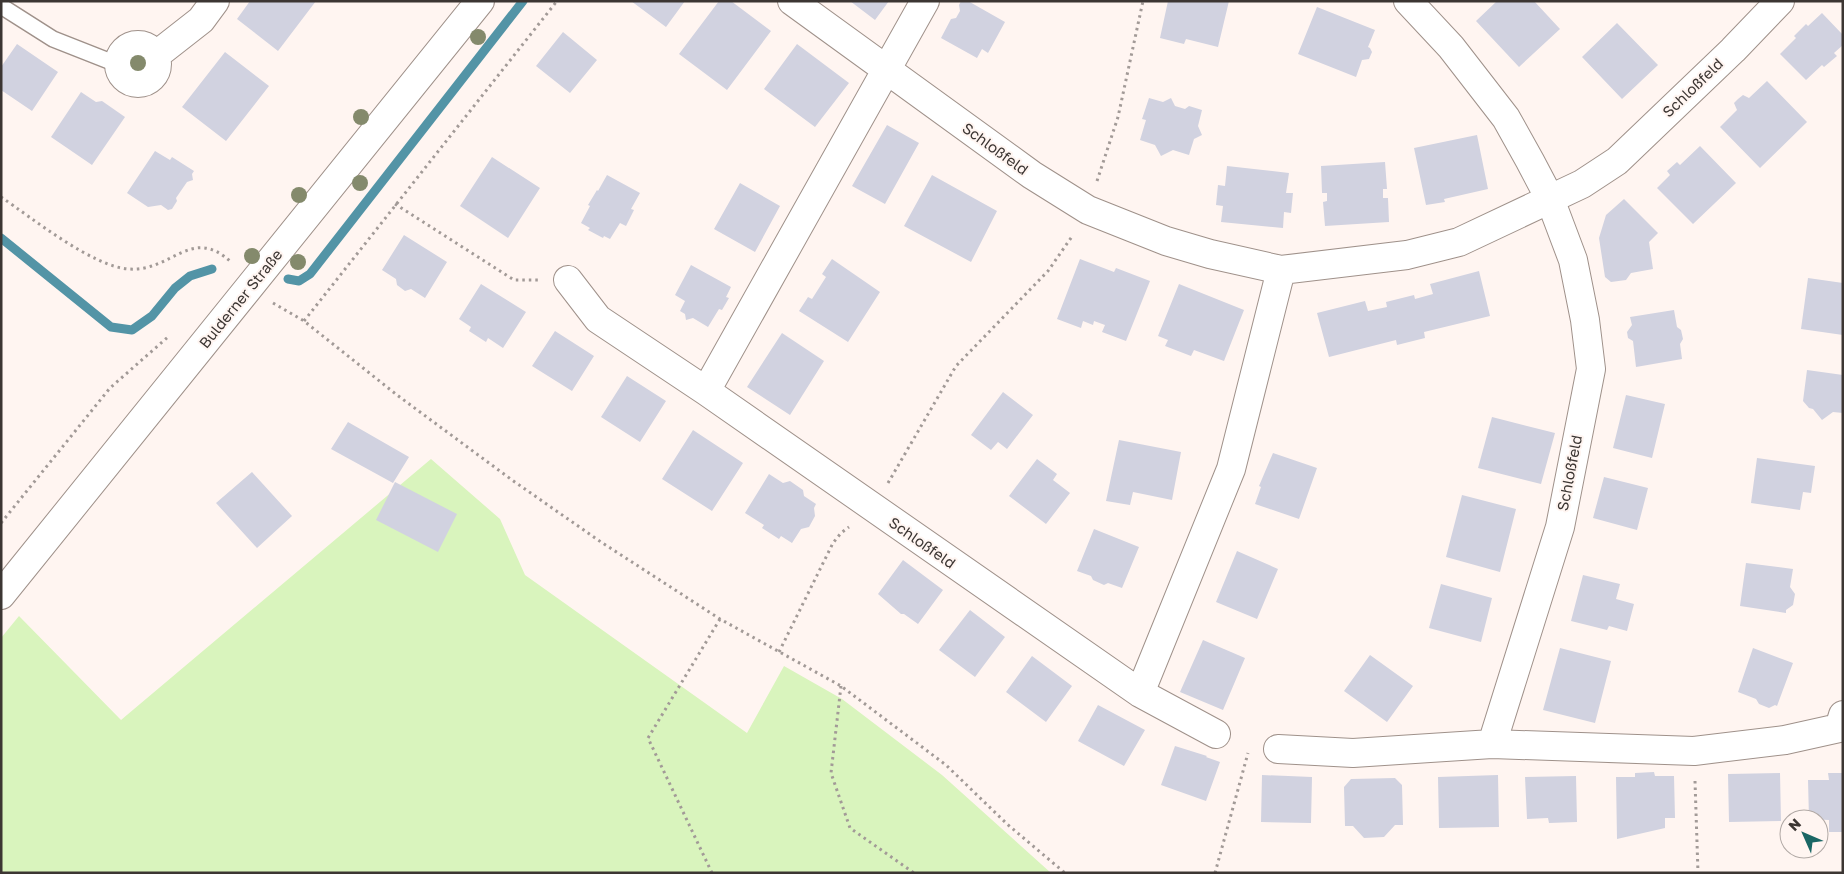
<svg xmlns="http://www.w3.org/2000/svg" width="1844" height="874" viewBox="0 0 1844 874" font-family="'Golos Text',sans-serif">
<rect width="100%" height="100%" fill="#fff5f1"/>
<!-- green -->
<path fill="#d9f4bd" d="M431,459L500,519L525,575L747,733L784,666L842,699L942,775L1051,873H1V638L19,616L121,720Z"/>
<g fill="none" stroke-linecap="round" stroke-linejoin="round">
<!-- stream -->
<path stroke="#5394a6" stroke-width="9" d="M1,238L111,327L132,330L152,316L175,288L190,276L212,269
M288,279L299,281L310,274L523,1"/>
</g>
<!-- building -->
<path fill="#d1d2e0" d="M250,1H316L278,51L237,19Z
M631,1H685L666,27Z
M719,1H731L771,31L727,90L679,54Z
M850,1H889L875,20Z
M961,1H968L1005,22L988,53L982,49L977,58L941,38L951,19L956,18L960,11L959,5Z
M1168,1H1229L1218,47L1186,39L1184,44L1160,38Z
M1497,1H1534L1560,29L1519,67L1476,21Z
M1317,7L1375,30L1368,47L1370,48L1372,52L1369,59L1362,60L1356,77L1298,54Z
M1822,13L1843,35V45L1834,53L1837,56L1824,67L1822,65L1806,80L1780,54L1796,38L1794,36L1806,24L1808,26Z
M1617,23L1658,65L1622,99L1582,57Z
M563,32L597,60L570,93L536,66Z
M17,44L58,72L32,111L1,90V67Z
M797,44L849,83L815,127L764,89Z
M225,52L269,86L226,141L182,107Z
M1767,81L1807,122L1760,168L1720,127L1737,110L1734,103L1738,99L1743,95L1749,98Z
M81,92L96,102L102,101L125,117L92,165L51,137Z
M1149,98L1163,102L1171,98L1175,106L1185,109L1189,106L1202,110L1198,126L1202,135L1194,139L1189,155L1173,150L1161,156L1155,145L1140,140L1146,120L1142,119Z
M887,125L919,143L885,204L852,186Z
M1477,135L1488,189L1444,199L1445,202L1426,205L1414,148Z
M1700,146L1736,183L1693,224L1657,188L1670,175L1667,171L1677,162L1680,165Z
M155,151L170,160L172,157L194,171L192,174L193,180L187,182L176,198L177,201L172,209L168,210L161,205L148,207L127,193Z
M492,157L540,188L508,238L460,206Z
M1385,162L1387,189H1383V198H1388L1389,222L1325,226L1323,202L1327,201V193H1322L1321,166Z
M1227,166L1289,173L1286,193H1293L1291,213L1284,212L1283,228L1221,222L1223,206L1216,205L1218,185L1225,186Z
M607,175L640,193L631,209L634,210L626,226L620,223L610,239L604,236L603,238L588,230L590,228L581,223L590,206L588,205L597,190L598,191Z
M932,175L997,211L971,262L904,226Z
M740,183L780,206L755,252L714,229Z
M1624,199L1658,233L1649,242L1653,269L1631,273L1626,280L1611,282L1605,277L1599,238L1606,215Z
M404,235L447,262L425,298L411,289L405,291L397,285L396,279L382,270Z
M832,259L880,292L848,342L799,311L808,297L812,299L826,277L822,274Z
M1080,259L1114,272L1116,268L1150,281L1126,341L1102,332L1105,325L1094,321L1093,325L1083,321L1081,328L1057,319Z
M691,265L731,287L726,297L729,298L722,310L719,309L708,327L693,318L686,320L685,314L680,311L685,301L675,295Z
M1479,271L1490,316L1424,332L1425,338L1397,345L1396,340L1329,357L1317,313L1365,301L1368,311L1387,307L1386,302L1414,295L1415,299L1433,294L1430,284Z
M1808,278L1843,283V335L1801,329Z
M481,284L526,312L503,348L488,338L486,342L469,331L471,327L459,319Z
M1179,284L1244,310L1224,361L1194,350L1191,356L1165,346L1168,340L1158,336Z
M1674,310L1677,327L1681,330L1683,339L1680,344L1682,359L1636,367L1633,341L1628,338L1627,332L1632,325L1630,317Z
M555,331L594,356L572,391L532,366Z
M782,333L824,361L790,415L747,387Z
M1807,370L1843,375V413L1833,412L1822,420L1813,409L1809,408L1803,401Z
M627,376L666,401L640,442L601,417Z
M1003,392L1033,415L1007,449L998,442L991,450L971,435Z
M1626,395L1665,404L1652,458L1613,448Z
M1492,417L1555,433L1541,484L1478,468Z
M348,422L409,457L393,483L331,449Z
M693,430L743,463L712,511L662,479Z
M1119,440L1181,452L1172,500L1133,492L1130,505L1106,501Z
M1273,453L1317,468L1299,519L1255,504L1261,487L1259,486Z
M1757,458L1815,466L1811,493L1803,492L1800,510L1751,503Z
M1037,459L1057,474L1053,480L1070,493L1046,524L1009,496Z
M252,472L292,516L257,548L216,503Z
M769,474L783,483L790,481L803,490L804,496L816,504L814,508L815,516L809,527L801,529L792,543L781,536L779,539L762,528L764,525L745,513Z
M1604,477L1648,488L1637,530L1593,518Z
M395,482L457,514L438,552L376,520Z
M1462,495L1516,509L1500,572L1446,557Z
M1094,529L1139,547L1122,588L1108,583L1104,585L1093,580L1091,576L1077,571Z
M1237,551L1278,569L1257,619L1216,602Z
M903,560L943,590L918,624L904,614H901L878,594Z
M1746,563L1793,569L1790,587L1795,594L1793,605L1786,610V613L1740,606Z
M1583,575L1620,584L1616,599L1634,604L1627,631L1609,626L1607,630L1571,621Z
M1441,584L1492,598L1481,642L1429,628Z
M970,610L1005,637L975,677L939,650Z
M1203,640L1245,658L1223,710L1180,692Z
M1560,648L1611,661L1595,723L1543,710Z
M1753,648L1793,663L1777,706L1775,705L1769,708L1759,704L1756,699L1738,692Z
M1370,655L1413,686L1387,722L1344,691Z
M1032,656L1072,686L1046,722L1006,692Z
M1098,705L1145,730L1124,766L1078,741Z
M1175,746L1207,756L1206,757L1220,762L1206,801L1161,785Z
M1654,772L1655,776H1674L1675,818H1665V828L1617,839L1616,777H1635V773Z
M1780,773L1781,821L1729,822L1728,774Z
M1828,773H1843V832H1829V820L1809,819L1808,780H1829Z
M1262,775L1312,777L1311,823L1261,822Z
M1498,775L1499,827L1439,828L1438,777Z
M1576,776L1577,822L1549,823L1548,818L1527,819L1525,777Z
M1395,778L1402,785L1403,825H1395L1384,837L1364,838L1353,826H1345L1344,787L1351,779Z"/>
<g fill="none" stroke-linecap="round" stroke-linejoin="round">
<defs>
<path id="service" d="M1,6L53,39L119,65"/>
<path id="minor" d="M792,1L1032,175L1088,210L1166,241L1210,254L1281,270L1407,255L1459,242L1582,184L1617,161L1733,50L1780,1
M1408,1L1451,47L1506,118L1530,161L1550,199L1573,260L1585,320L1591,369L1560,527L1492,744
M119 64a19 19 0 1 1 38 0a19 19 0 1 1-38 0Z
M155,56L201,20L215,1
M568,280L598,319L706,391L1140,693L1216,734
M706,391L925,1
M1140,693L1231,469L1281,270
M1278,749L1353,753L1492,744L1694,751L1785,740L1839,728L1843,715"/>
<path id="tertiary" d="M1,595L480,1"/>
</defs>
<!-- service casing -->
<use href="#service" stroke="#9f918a" stroke-width="18"/>
<!-- minor casing -->
<use href="#minor" stroke="#9f918a" stroke-width="30"/>
<!-- tertiary casing -->
<use href="#tertiary" stroke="#9f918a" stroke-width="30"/>
<!-- path -->
<path stroke="#a29a97" stroke-width="3" stroke-dasharray="2.5 4" stroke-linecap="butt" d="M1097,181L1118,117L1143,1
M1,197C32,218 93,267 129,269C172,272 191,225 231,262
M395,204L514,280H540
M273,303L304,321L397,395L512,480L601,542L720,619L841,686L946,765L1007,824L1065,873
M304,321L557,1
M888,483L956,366L1048,271L1073,235
M1,523L110,388L169,336
M779,652L833,543L841,533L849,527
M841,686L831,773L850,828L914,873
M1695,781L1698,873
M712,873L648,738L720,619
M1215,873L1248,753"/>
<!-- service -->
<use href="#service" stroke="#fff" stroke-width="15"/>
<!-- minor -->
<use href="#minor" stroke="#fff" stroke-width="28"/>
<!-- tertiary -->
<use href="#tertiary" stroke="#fff" stroke-width="28"/>
</g>
<!-- trees -->
<g fill="#848a6c">
<circle cx="478" cy="37" r="8"/>
<circle cx="138" cy="63" r="8"/>
<circle cx="361" cy="117" r="8"/>
<circle cx="360" cy="183" r="8"/>
<circle cx="299" cy="195" r="8"/>
<circle cx="252" cy="256" r="8"/>
<circle cx="298" cy="262" r="8"/>
</g>
<g text-anchor="middle" stroke-width="4" stroke-linejoin="round" paint-order="stroke">
<!-- street labels -->
<g font-size="15" fill="#3c3633" stroke="#fff5f1">
<text transform="translate(1693 88) rotate(-44)" y="5">Schloßfeld</text>
<text transform="translate(995 149) rotate(36)" y="5">Schloßfeld</text>
<text transform="translate(241 299) rotate(-51)" y="5">Bulderner Straße</text>
<text transform="translate(1570 473) rotate(-79)" y="5">Schloßfeld</text>
<text transform="translate(922 543) rotate(35)" y="5">Schloßfeld</text>
</g>
</g>
<!-- border -->
<rect width="1844" height="874" fill="none" stroke="#3c3633" stroke-width="5"/>
<!-- north arrow -->
<g transform="translate(1804 834) rotate(315)"><circle r="24" fill="#fff5f1" stroke="#b1a9a5"/>
<path d="M0-4L9 19L0 12L-9 19Z" fill="#1a6765"/>
<text y="-8" font-size="14" font-weight="bold" text-anchor="middle" fill="#3c3633">N</text>
</g>
</svg>
